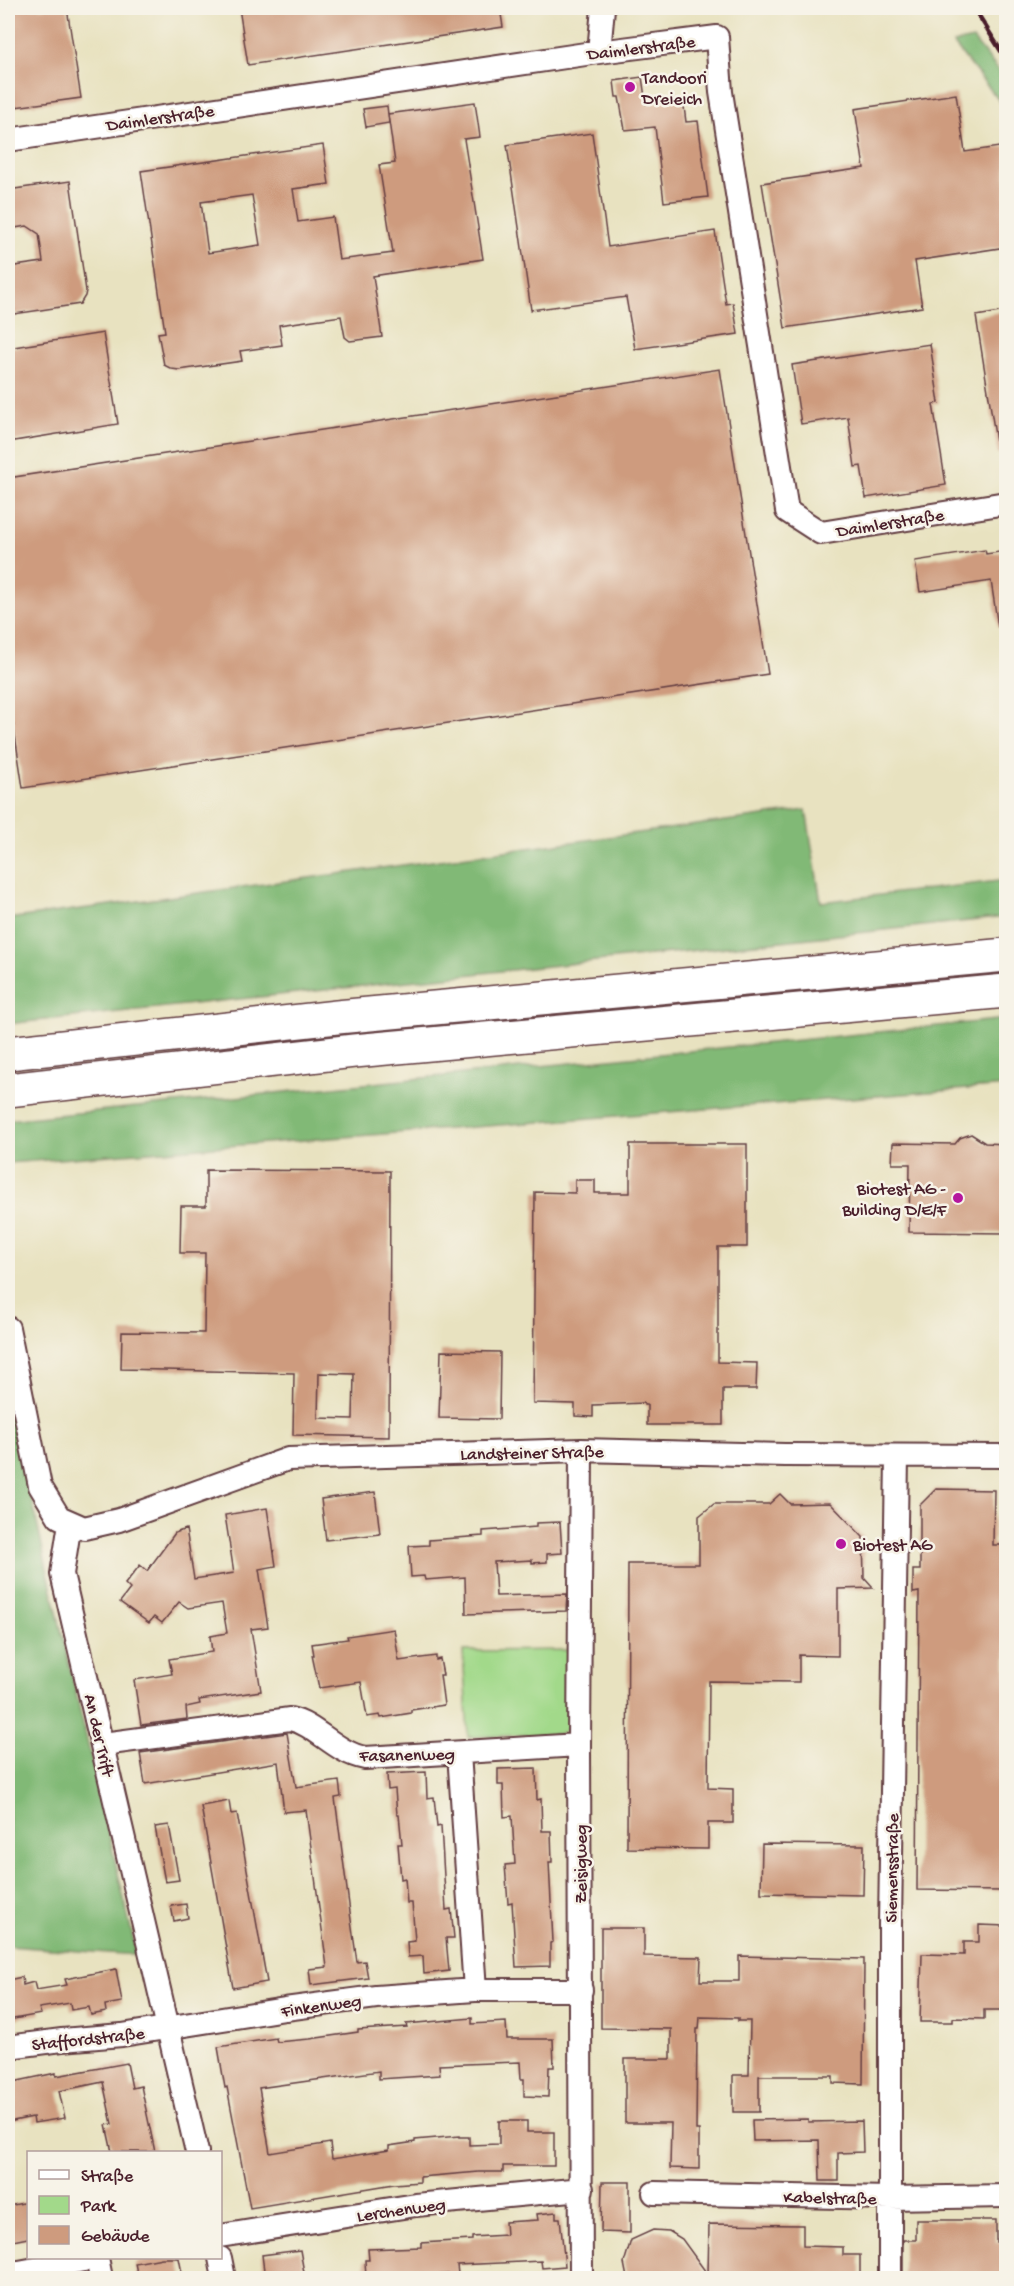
<svg xmlns="http://www.w3.org/2000/svg" width="1014" height="2286" viewBox="0 0 1014 2286" font-family="'Gochi Hand',sans-serif">
<rect width="100%" height="100%" fill="#f7f3e8"/>
<filter id="ink" filterUnits="userSpaceOnUse"><feTurbulence type="fractalNoise" baseFrequency=".0167" numOctaves="2"/><feDisplacementMap in="SourceGraphic" scale="12" xChannelSelector="R" yChannelSelector="G"/><feConvolveMatrix kernelMatrix="1 2 1 2 8 2 1 2 1" color-interpolation-filters="sRGB"/></filter>
<filter id="wash" filterUnits="userSpaceOnUse"><feTurbulence type="fractalNoise" baseFrequency=".008" numOctaves="4" result="noise"/><feDisplacementMap in="SourceGraphic" scale="24" xChannelSelector="R" yChannelSelector="G"/><feGaussianBlur stdDeviation="1.35" result="paint"/><feColorMatrix in="noise" values="0 0 0 0 0 0 0 0 0 0 0 0 0 0 0 0 0 1.4 0 .05"/><feComposite in="paint" operator="in"/></filter>
<g filter="url(#wash)">
<rect width="100%" height="100%" fill="#e8e2c0"/>
<!-- green -->
<path fill="#a2d98a" stroke="#767c5a" stroke-width="1.5" d="M569,1650V1728L561,1734L468,1737L463,1651Z"/>
<!-- forest -->
<path fill="#81b976" stroke="#666c50" stroke-width="1.5" d="M973,39L1006,80V109L953,43Z
M806,810L821,902L1006,880V917L8,1024V919Z
M1006,1019V1086L8,1163V1120Z
M8,1389L47,1569L137,1955L8,1946Z"/>
<g id="blocks">
<!-- building -->
<path fill="#ce9b7e" fill-rule="evenodd" d="M8,8H67L81,98L8,108Z
M239,8H500L503,27L248,65Z
M642,77L646,104L683,99L686,122L698,121L708,197L664,202L655,127L625,130L619,97H616L614,81Z
M956,94L965,152L1006,146V247L915,261L922,307L785,328L762,183L864,168L855,109Z
M475,102L480,137L464,139L483,259L373,276L382,337L350,341L345,337L341,316L279,325L282,345L240,351L242,361L179,370L172,369L164,365L158,333L165,332L141,171L323,145L329,184L293,189L298,222L333,217L339,260L393,253L379,165L395,163L388,114ZM252,195L260,245L208,253L201,202Z
M387,106L389,123L366,127L363,109Z
M592,133L608,247L715,231L726,304L733,303L738,334L635,349L626,297L531,310L507,145Z
M70,181L86,291L85,296L80,304L8,315V267L43,262L39,234L27,226L8,229V190Z
M1006,311V454H998L976,316Z
M103,333L118,424L8,442V348Z
M930,344L939,403L933,404L946,485L866,498L861,466L855,467L848,417L801,424L792,365Z
M720,369L768,674L23,788L8,689V478Z
M985,550L986,554L1006,551V626L998,627L991,581L920,592L915,561Z
M971,1134L985,1143L1006,1144V1233L909,1232L910,1164H892L893,1143L955,1144L960,1138Z
M630,1144H747V1247H718V1362L757,1363L756,1389H723V1425H647V1405H644V1403L593,1405V1417L575,1416V1404L533,1403L535,1192L575,1193V1180H595V1193H630Z
M206,1170L390,1171L389,1437L293,1435L294,1373L121,1369L122,1332L204,1333L205,1253H180L181,1206H206ZM319,1373L354,1374L353,1419L318,1418Z
M441,1351L500,1352L499,1419L439,1418Z
M936,1489L994,1490L993,1545H1006V1891L917,1890L919,1592L913,1593V1570H920V1505Z
M375,1492L380,1534L326,1540L321,1499Z
M780,1494L790,1504L830,1503L863,1537L864,1578L873,1588L838,1589V1656L799,1655V1682L709,1681L708,1788L733,1789V1823H708V1849L627,1848L628,1564H699V1516L714,1504H769Z
M267,1508L276,1566L259,1569L268,1627L251,1629L261,1691L199,1700L200,1704L186,1707L187,1719L141,1725L134,1680L172,1674L169,1659L212,1652L210,1636L227,1633L222,1603L188,1608L179,1602L162,1623L154,1617L149,1623L120,1602L130,1589L125,1584L140,1565L147,1571L175,1533L186,1529L194,1579L234,1573L225,1515Z
M560,1522L562,1553L547,1554V1562L532,1563V1560L494,1562L496,1596L567,1594L566,1611L466,1614L465,1577L425,1580L424,1576L411,1577L409,1546L429,1545V1540L483,1536V1531L536,1527V1523Z
M394,1629L399,1661L436,1656V1660L440,1659L443,1675H440L444,1705L411,1710V1713L381,1718L380,1715L367,1717L361,1682L319,1688L312,1655H314L312,1644L348,1639L347,1636Z
M287,1733L296,1787L339,1781L341,1797L335,1798L351,1920L357,1962L365,1961L368,1978L311,1985L309,1969L327,1967L306,1810L284,1812L278,1762L145,1784L140,1753Z
M536,1768L537,1800L541,1799L542,1831H551L552,1862H549L553,1942L550,1943V1966L516,1967L512,1902L508,1903L505,1865L515,1864L512,1816L504,1817L503,1785H498V1769Z
M426,1772L427,1798L434,1797L437,1827L441,1826L446,1910L451,1909L454,1938H446L449,1971L424,1974L423,1956L408,1957L407,1942L415,1941L412,1903H407L405,1878L401,1879L398,1844H402L399,1815H397L395,1789L388,1790L387,1774Z
M229,1801L231,1814L237,1813L267,1982L233,1988L201,1806Z
M169,1825L179,1880L165,1882L155,1827Z
M762,1844L864,1845L863,1895L761,1893Z
M186,1904L188,1918L174,1921L171,1906Z
M979,1925L1006,1926V2010H984V2019L953,2018V2022H920L922,1954L964,1955V1942H979Z
M601,1928H644V1956L701,1957L700,1981H739V1956L864,1959L863,2084L833,2083V2076H759V2112H733V2075H749L750,2021H738V2018L700,2017L699,2029H697L696,2130H699V2169L670,2168L671,2123H625V2059H671V2029L601,2028Z
M116,1969L122,2002L105,2005L106,2012L91,2015L89,2007L71,2010L70,2003L39,2008L41,2014L8,2020V1980L22,1977L23,1985L34,1982L36,1990L67,1985L65,1979Z
M472,2018V2024L506,2022L507,2039H553L554,2067H549L548,2097L524,2096V2079H521L520,2062L439,2065L440,2075L379,2079V2071L259,2088L270,2153L330,2143L332,2159L389,2150V2146L415,2142V2140L459,2136V2137H469V2145L499,2144V2121H527V2132H554V2166H503V2172H479L420,2177V2182L394,2184L250,2208L227,2087L225,2088L218,2047L276,2038L277,2042L310,2039L358,2032V2030L407,2027L406,2024Z
M127,2063L132,2088L141,2086L155,2152H112L106,2125L112,2124L103,2082L59,2091L65,2118L34,2123L33,2117L8,2122V2083L56,2073V2076Z
M808,2119V2122L862,2121L863,2152L838,2153V2181H820L819,2140L753,2141L752,2120Z
M602,2182H630V2233L601,2232Z
M28,2202V2238L8,2242V2206Z
M556,2212V2218H560L565,2266L542,2268L541,2261L457,2265L458,2274L405,2276L406,2278H366L365,2260H369L368,2249L421,2247V2243L472,2240V2237L506,2235L505,2222L538,2220L537,2214Z
M916,2220H996V2242H1006V2278H903V2240H916Z
M709,2224L803,2225V2246L843,2247V2255H860V2278H627L624,2263L631,2240L653,2230L669,2231L682,2239L708,2275Z
M300,2250L305,2278H265L262,2255Z
M162,2258H179L183,2278H138L135,2263Z"/>
</g>
</g>
<g filter="url(#ink)">
<use href="#blocks" fill-opacity="0" stroke="#623c41" stroke-width="1.5"/>
<g fill="none" stroke-linecap="round" stroke-linejoin="round">
<defs>
<path id="minor" d="M599,52L603,8
M8,140L599,52L717,37L721,92L787,511L821,533L1006,503
M8,1328L40,1486L59,1517L84,1528L119,1520L288,1459L581,1450L785,1455L1006,1456
M70,1523L62,1574L197,2152
M103,1744L290,1719C316,1724 334,1752 365,1758L579,1745
M459,1753L475,1990
M8,2047L62,2040L122,2035L285,2009L376,1997L475,1990H581
M654,2193L890,2198L1006,2196
M220,2236L416,2205L582,2189
M97,2258L101,2278
M220,2258L224,2278
M8,2274L95,2258
M581,2278L579,1745L581,1450
M890,2278V1925L897,1457"/>
<path id="highway" d="M8,1053L337,1017L1006,955
M8,1090L354,1051L1006,991"/>
</defs>
<!-- minor casing -->
<use href="#minor" stroke="#623c41" stroke-width="26"/>
<!-- highway casing -->
<use href="#highway" stroke="#623c41" stroke-width="36"/>
<!-- minor -->
<use href="#minor" stroke="#fff" stroke-width="22"/>
<!-- highway -->
<use href="#highway" stroke="#fff" stroke-width="33"/>
<!-- rail -->
<path stroke="#4a1f2b" stroke-width="4.5" d="M974,8L1006,59"/>
</g>
</g>
<!-- markers -->
<g fill="#b5179e" stroke="#f7f3e8" stroke-width="2">
<circle cx="630" cy="87" r="6"/>
<circle cx="958" cy="1198" r="6"/>
<circle cx="841" cy="1544" r="6"/>
</g>
<g text-anchor="middle" stroke-width="5" stroke-linejoin="round" paint-order="stroke">
<!-- street labels -->
<g font-size="18" fill="#4a1f2b" stroke="#f7f3e8">
<text transform="translate(641 47) rotate(-7)" y="6">Daimlerstraße</text>
<text transform="translate(160 117) rotate(-8)" y="6">Daimlerstraße</text>
<text transform="translate(890 522) rotate(-9)" y="6">Daimlerstraße</text>
<text transform="translate(532 1452) rotate(-1)" y="6">Landsteiner Straße</text>
<text transform="translate(100 1735) rotate(77)" y="6">An der Trift</text>
<text transform="translate(407 1754) rotate(-1)" y="6">Fasanenweg</text>
<text transform="translate(580 1864) rotate(-90)" y="6">Zeisigweg</text>
<text transform="translate(891 1868) rotate(-89)" y="6">Siemensstraße</text>
<text transform="translate(321 2005) rotate(-8)" y="6">Finkenweg</text>
<text transform="translate(88 2038) rotate(-6)" y="6">Staffordstraße</text>
<text transform="translate(830 2197) rotate(1)" y="6">Kabelstraße</text>
<text transform="translate(401 2209) rotate(-8)" y="6">Lerchenweg</text>
</g>
<!-- poi labels -->
<g font-size="18" fill="#4a1f2b" stroke="#f7f3e8" text-anchor="start">
<text x="642" y="83">Tandoori<tspan x="642" dy="21">Dreieich</tspan></text>
<text x="946" y="1194" text-anchor="end">Biotest AG -<tspan x="946" dy="21">Building D/E/F</tspan></text>
<text x="853" y="1550">Biotest AG</text>
</g>
</g>
<!-- margin -->
<rect width="1014" height="2286" fill="none" stroke="#f7f3e8" stroke-width="30"/>
<!-- legend -->
<rect x="27" y="2151" width="195" height="108" fill="#f7f3e8" stroke="#b29e9c" stroke-width="1.5"/>
<rect x="39" y="2170" width="30" height="9" fill="#ffffff" stroke="#b29e9c" stroke-width="1.5"/>
<text x="81" y="2181" font-size="18" fill="#4a1f2b">Straße</text>
<rect x="39" y="2196" width="30" height="18" fill="#a2d98a" stroke="#b29e9c" stroke-width="1.5"/>
<text x="81" y="2211" font-size="18" fill="#4a1f2b">Park</text>
<rect x="39" y="2226" width="30" height="18" fill="#ce9b7e" stroke="#b29e9c" stroke-width="1.5"/>
<text x="81" y="2241" font-size="18" fill="#4a1f2b">Gebäude</text>
</svg>
